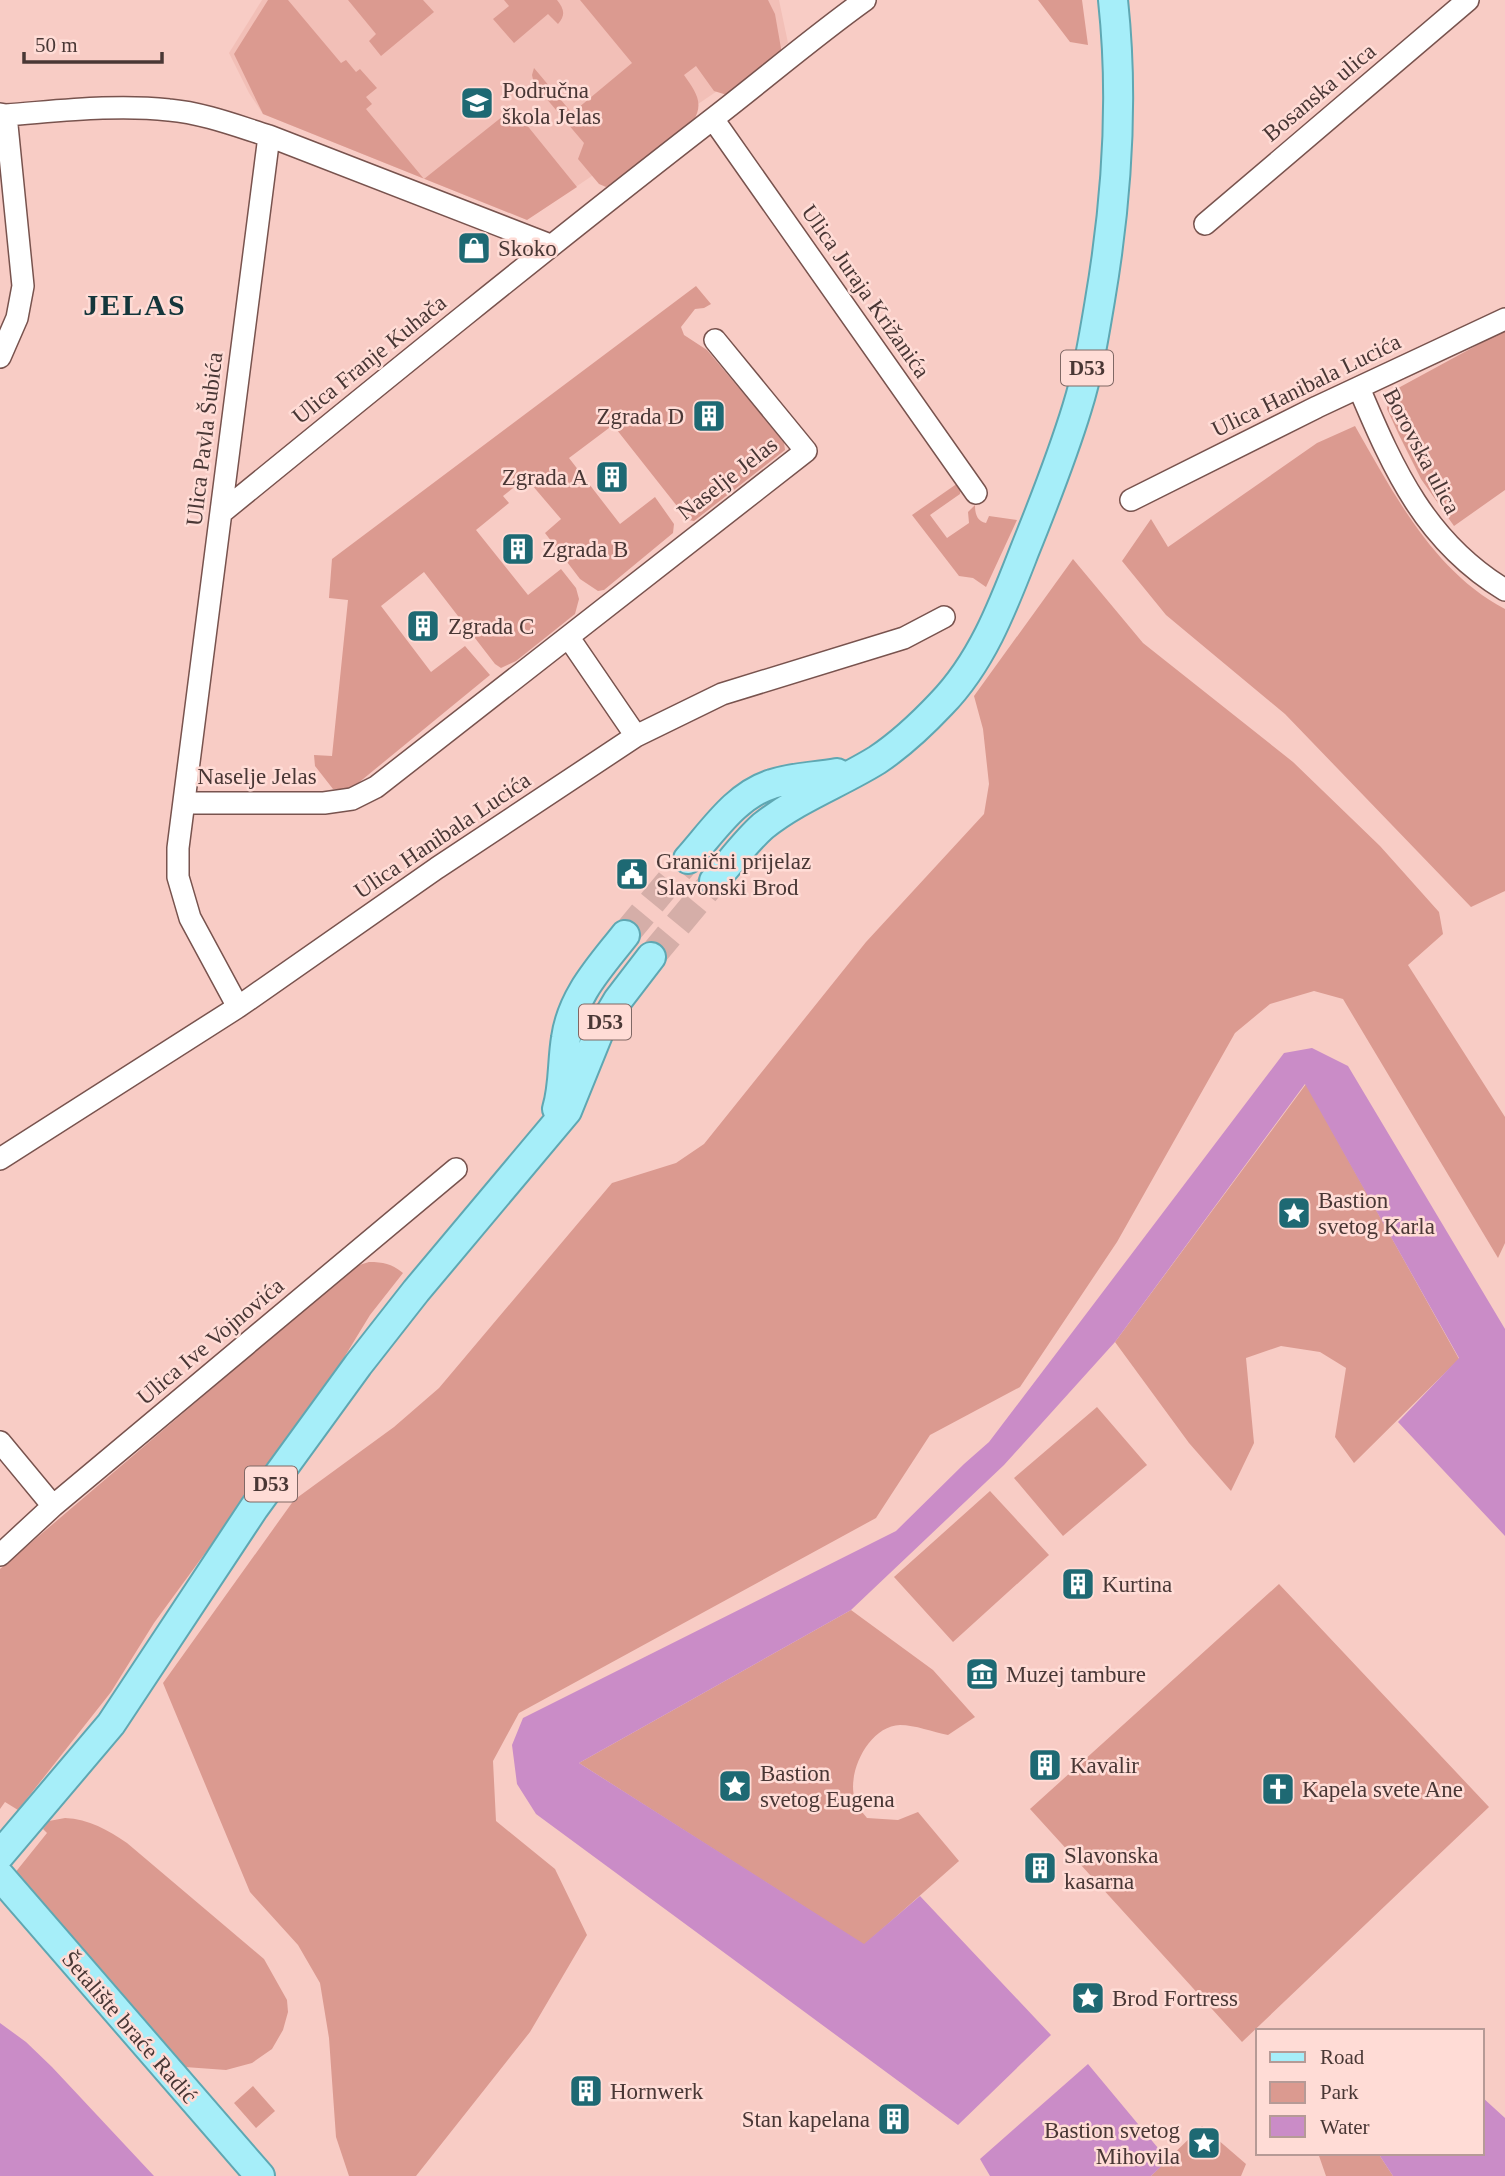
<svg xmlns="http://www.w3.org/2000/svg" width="1505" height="2176" viewBox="0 0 1505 2176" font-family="Georgia,serif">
<rect width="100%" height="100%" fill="#f8ccc5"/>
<!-- built -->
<path fill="#f2bfb7" d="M262,0H779L788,43L527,220L263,114L249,93L229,53Z"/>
<!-- green -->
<path fill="#db9a90" d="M268,0H288L341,63L346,60L356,72L360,69L377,88L366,97L372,104L366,109L424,179L513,108L577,187L527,220L263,114L234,54Z
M348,0H423L434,12L381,56L369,41L376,34Z
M504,0H557C564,9 566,15 558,24L548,14L514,43L493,19L509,6Z
M580,0H768L775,14L782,54L727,95L714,91L696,66L684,75C695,91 705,103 693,121L614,184L606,187L599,184L578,159L584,143L534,84L532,75L534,68L572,113L632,63Z
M1038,0H1082L1088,45L1070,42Z
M696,286L711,304L704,308L695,309L681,327L684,335L707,350L784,442L785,450L694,521L688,520L613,425L569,458L620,524L655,497L674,524L673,533L604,590L598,591L580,579L545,533L561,519L526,478L503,496L509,503L476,530L528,595L561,569L576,588L579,599L575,614L516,661L501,668L495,664L424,572L381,606L431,672L465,646L490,675L357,784L346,789H333L315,766L314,755L332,756L348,600L329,598L332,559Z
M1505,330V490L1454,526L1421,479L1399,435L1387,409L1389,393Z
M1355,426C1394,494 1433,571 1505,609V891L1471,907L1285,714L1166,615L1122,561L1151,519L1168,547L1317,443Z
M958,483L961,487L960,494L930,515L947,538L969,523L968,512L975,505C975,514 977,521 986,523L989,516L1017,520L986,587L973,578L959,576L912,515Z
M1073,559L1143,643L1293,762L1380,846L1439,912L1443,934L1408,965L1505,1117V1243L1498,1258L1343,999L1314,991L1270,1004L1235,1033L1117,1242L1020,1387L930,1435L876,1518L519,1713L493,1761L496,1821L555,1869L587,1935L530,2032L416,2176H349L336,2137L329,2038L320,1983L298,1945L250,1892L163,1683L294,1500L394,1427L439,1388L612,1183L676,1163L704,1144L866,942L984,814L989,784L983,729L974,696Z
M1306,1084L1459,1359L1354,1463L1335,1437L1346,1368L1320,1352L1281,1346L1246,1358L1254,1443L1231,1491L1189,1443L1115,1342Z
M369,1262C384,1262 392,1264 403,1273L370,1315L345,1356L306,1415L154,1623L111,1692L18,1810L5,1802L0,1809V1569L356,1266Z
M1097,1407L1147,1465L1063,1536L1014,1478Z
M990,1491L1049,1555L953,1642L894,1577Z
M1279,1584L1489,1807L1242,2042L1030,1809Z
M851,1610L933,1670L975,1717L948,1735C933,1732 915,1725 900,1725C869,1726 846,1773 855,1800C857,1806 863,1813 867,1818L898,1820L918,1812L959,1861L864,1945L579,1763Z
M65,1818C89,1819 108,1830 127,1843L264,1959L287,2000L288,2012L283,2030L272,2049L252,2063L226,2070L185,2067L165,2055L10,1879L47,1833L43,1829L49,1821Z
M253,2086L275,2111L256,2128L234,2103Z
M1202,2126L1246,2164L1241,2176H1151Z
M1318,2153H1378L1393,2176H1326Z"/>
<!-- water -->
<path fill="#ca8cc7" d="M1312,1048L1348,1066L1505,1329V1536L1398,1422L1459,1358L1305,1084L1115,1342L1004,1465L851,1610L579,1763L864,1944L920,1896L1051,2035L958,2125L536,1814L517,1784L512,1745L523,1718L896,1531L964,1464L989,1442L1284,1053Z
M0,2023L26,2042L52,2067L154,2176H0Z
M1088,2064L1168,2160L1151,2176H990L980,2159Z
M1482,2097L1505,2118V2176H1393L1378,2153H1482Z"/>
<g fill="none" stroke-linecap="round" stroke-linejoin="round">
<!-- major-tunnel -->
<path stroke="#d5aea8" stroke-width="28" stroke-dasharray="28 14" stroke-linecap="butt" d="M625,935L688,859
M651,957L714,881"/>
<defs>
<path id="minor" d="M0,114L6,115C60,111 115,104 169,110C203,113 237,126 269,136L178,848V877L190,918L238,1007
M713,119L976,493
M269,136L550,245
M1205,224L1468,0
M0,357L17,318L23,286L6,115
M1359,388C1394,471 1426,542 1505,590
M1131,500L1317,407L1505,319
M221,513C383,381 545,249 710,121C762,81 812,38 865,0
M569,638L636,736
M185,803H324L352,799L376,787L806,451L715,340
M0,1159L238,1007L437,868L636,736L722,694L904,638L944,617
M0,1442L53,1506
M0,1555L53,1506L456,1169"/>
<path id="major" d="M688,859C713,831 736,795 772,784C793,777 815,777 837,773
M714,881C730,863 745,842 763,826C798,798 840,783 877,760C898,746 924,722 941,704C982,662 1003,606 1024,552C1043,505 1062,457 1077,408C1088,373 1094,336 1100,300C1117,200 1124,101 1113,0
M557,1109C564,1086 562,1062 566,1038C572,996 600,967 625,935
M0,1855L111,1724L254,1508L358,1365L416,1291L567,1111L599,1032L618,1000L651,957
M0,1876L260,2176"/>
</defs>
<!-- minor casing -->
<use href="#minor" stroke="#78534e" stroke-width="24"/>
<!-- major casing -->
<use href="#major" stroke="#5fa7b2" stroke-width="32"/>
<!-- minor -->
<use href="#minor" stroke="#fff" stroke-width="21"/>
<!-- major -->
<use href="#major" stroke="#a6eef9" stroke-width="28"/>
</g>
<!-- icons -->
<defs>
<symbol id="school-square" viewBox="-11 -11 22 22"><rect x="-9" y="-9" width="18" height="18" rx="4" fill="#1e6973" stroke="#ffdcd6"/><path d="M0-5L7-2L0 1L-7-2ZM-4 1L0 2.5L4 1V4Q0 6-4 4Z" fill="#fff"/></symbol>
<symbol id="shop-square" viewBox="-11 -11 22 22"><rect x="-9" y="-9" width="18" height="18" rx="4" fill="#1e6973" stroke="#ffdcd6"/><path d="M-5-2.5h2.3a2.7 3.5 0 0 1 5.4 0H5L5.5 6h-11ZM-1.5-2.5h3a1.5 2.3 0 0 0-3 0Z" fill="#fff"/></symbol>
<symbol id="building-square" viewBox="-11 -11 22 22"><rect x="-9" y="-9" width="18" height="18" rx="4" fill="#1e6973" stroke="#ffdcd6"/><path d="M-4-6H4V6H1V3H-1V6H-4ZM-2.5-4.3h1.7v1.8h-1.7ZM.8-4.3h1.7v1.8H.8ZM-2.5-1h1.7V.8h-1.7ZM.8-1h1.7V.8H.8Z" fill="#fff"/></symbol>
<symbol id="civic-square" viewBox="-11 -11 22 22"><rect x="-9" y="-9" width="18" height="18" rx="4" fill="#1e6973" stroke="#ffdcd6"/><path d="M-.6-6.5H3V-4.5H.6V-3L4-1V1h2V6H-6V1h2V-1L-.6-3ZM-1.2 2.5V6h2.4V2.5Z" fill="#fff"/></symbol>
<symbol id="sight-square" viewBox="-11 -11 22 22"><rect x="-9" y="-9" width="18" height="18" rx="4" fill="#1e6973" stroke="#ffdcd6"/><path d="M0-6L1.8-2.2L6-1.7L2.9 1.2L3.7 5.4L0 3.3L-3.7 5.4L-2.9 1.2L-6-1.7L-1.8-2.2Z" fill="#fff"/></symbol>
<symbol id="museum-square" viewBox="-11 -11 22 22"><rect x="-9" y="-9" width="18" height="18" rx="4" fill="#1e6973" stroke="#ffdcd6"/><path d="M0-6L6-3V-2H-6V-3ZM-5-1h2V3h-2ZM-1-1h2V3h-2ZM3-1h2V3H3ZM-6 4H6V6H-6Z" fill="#fff"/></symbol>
<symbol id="church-square" viewBox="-11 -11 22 22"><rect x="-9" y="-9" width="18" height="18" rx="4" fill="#1e6973" stroke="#ffdcd6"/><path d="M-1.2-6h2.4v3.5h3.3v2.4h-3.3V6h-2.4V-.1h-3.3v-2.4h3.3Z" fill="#fff"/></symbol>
</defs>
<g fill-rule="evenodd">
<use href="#school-square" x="458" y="84" width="38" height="38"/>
<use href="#shop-square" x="455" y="229" width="38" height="38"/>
<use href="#building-square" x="690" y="397" width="38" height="38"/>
<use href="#building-square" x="593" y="458" width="38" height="38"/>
<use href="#building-square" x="499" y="530" width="38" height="38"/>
<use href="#building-square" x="404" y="607" width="38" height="38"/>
<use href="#civic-square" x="613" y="855" width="38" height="38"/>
<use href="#sight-square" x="1275" y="1194" width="38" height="38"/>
<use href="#building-square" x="1059" y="1565" width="38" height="38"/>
<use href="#museum-square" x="963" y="1655" width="38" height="38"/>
<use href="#building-square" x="1026" y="1746" width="38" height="38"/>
<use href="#sight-square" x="716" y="1767" width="38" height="38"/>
<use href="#church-square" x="1259" y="1770" width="38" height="38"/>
<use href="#building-square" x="1021" y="1849" width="38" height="38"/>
<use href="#sight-square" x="1069" y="1979" width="38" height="38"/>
<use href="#building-square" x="567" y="2072" width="38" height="38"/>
<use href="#building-square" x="875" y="2100" width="38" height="38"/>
<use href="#sight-square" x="1185" y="2124" width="38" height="38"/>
</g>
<g text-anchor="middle" stroke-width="5" stroke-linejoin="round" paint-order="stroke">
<!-- shield labels -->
<g fill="#ffdcd6" stroke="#806865" stroke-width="2">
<rect x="1061" y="350.5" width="52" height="35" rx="5"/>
<rect x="579" y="1004.5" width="52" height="35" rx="5"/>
<rect x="245" y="1466.5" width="52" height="35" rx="5"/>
</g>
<g font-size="21" font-weight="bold" fill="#493735">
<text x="1087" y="375">D53</text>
<text x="605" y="1029">D53</text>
<text x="271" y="1491">D53</text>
</g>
<!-- poi labels -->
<g font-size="23" fill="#493735" stroke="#ffdcd6" text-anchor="start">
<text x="502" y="98">Područna<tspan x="502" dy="26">škola Jelas</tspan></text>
<text x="498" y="256">Skoko</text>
<text x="684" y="424" text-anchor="end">Zgrada D</text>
<text x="588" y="485" text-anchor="end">Zgrada A</text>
<text x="542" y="557">Zgrada B</text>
<text x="448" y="634">Zgrada C</text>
<text x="656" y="869">Granični prijelaz<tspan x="656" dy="26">Slavonski Brod</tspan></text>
<text x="1318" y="1208">Bastion<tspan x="1318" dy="26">svetog Karla</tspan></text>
<text x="1102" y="1592">Kurtina</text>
<text x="1006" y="1682">Muzej tambure</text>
<text x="1070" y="1773">Kavalir</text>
<text x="760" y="1781">Bastion<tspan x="760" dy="26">svetog Eugena</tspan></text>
<text x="1302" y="1797">Kapela svete Ane</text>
<text x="1064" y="1863">Slavonska<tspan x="1064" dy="26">kasarna</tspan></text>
<text x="1112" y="2006">Brod Fortress</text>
<text x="610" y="2099">Hornwerk</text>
<text x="870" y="2127" text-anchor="end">Stan kapelana</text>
<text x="1180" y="2138" text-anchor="end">Bastion svetog<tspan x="1180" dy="26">Mihovila</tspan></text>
</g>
<!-- street labels -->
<g font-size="23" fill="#493735" stroke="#ffdcd6">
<text transform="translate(1319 92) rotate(-40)" y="8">Bosanska ulica</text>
<text transform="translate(866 291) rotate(55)" y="8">Ulica Juraja Križanića</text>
<text transform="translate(369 359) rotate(-39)" y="8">Ulica Franje Kuhača</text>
<text transform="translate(1306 385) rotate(-26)" y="8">Ulica Hanibala Lucića</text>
<text transform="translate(204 439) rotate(-83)" y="8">Ulica Pavla Šubića</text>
<text transform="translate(1422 451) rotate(62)" y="8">Borovska ulica</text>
<text transform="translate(727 478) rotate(-38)" y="8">Naselje Jelas</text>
<text x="257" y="784">Naselje Jelas</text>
<text transform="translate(442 835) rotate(-34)" y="8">Ulica Hanibala Lucića</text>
<text transform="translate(210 1341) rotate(-40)" y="8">Ulica Ive Vojnovića</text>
<text transform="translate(130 2027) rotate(49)" y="8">Šetalište braće Radić</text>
</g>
<!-- district labels -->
<g font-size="30" font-weight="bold" letter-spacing="2" fill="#14363b" stroke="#ffdcd6">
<text x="135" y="315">JELAS</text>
</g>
</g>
<!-- legend -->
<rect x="1256" y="2029" width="228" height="126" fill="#ffdcd6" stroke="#b69a96" stroke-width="2"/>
<rect x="1270" y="2052" width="35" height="10" fill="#a6eef9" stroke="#b69a96" stroke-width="2"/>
<text x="1320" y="2064" font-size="21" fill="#493735">Road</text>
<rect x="1270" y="2082" width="35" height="21" fill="#db9a90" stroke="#b69a96" stroke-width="2"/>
<text x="1320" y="2099" font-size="21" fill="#493735">Park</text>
<rect x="1270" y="2116" width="35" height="21" fill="#ca8cc7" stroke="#b69a96" stroke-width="2"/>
<text x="1320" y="2134" font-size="21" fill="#493735">Water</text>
<!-- scale -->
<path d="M24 52v10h138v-10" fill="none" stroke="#493735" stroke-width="3.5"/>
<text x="35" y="52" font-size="21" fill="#493735" stroke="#ffdcd6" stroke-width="5" paint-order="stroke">50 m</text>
</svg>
